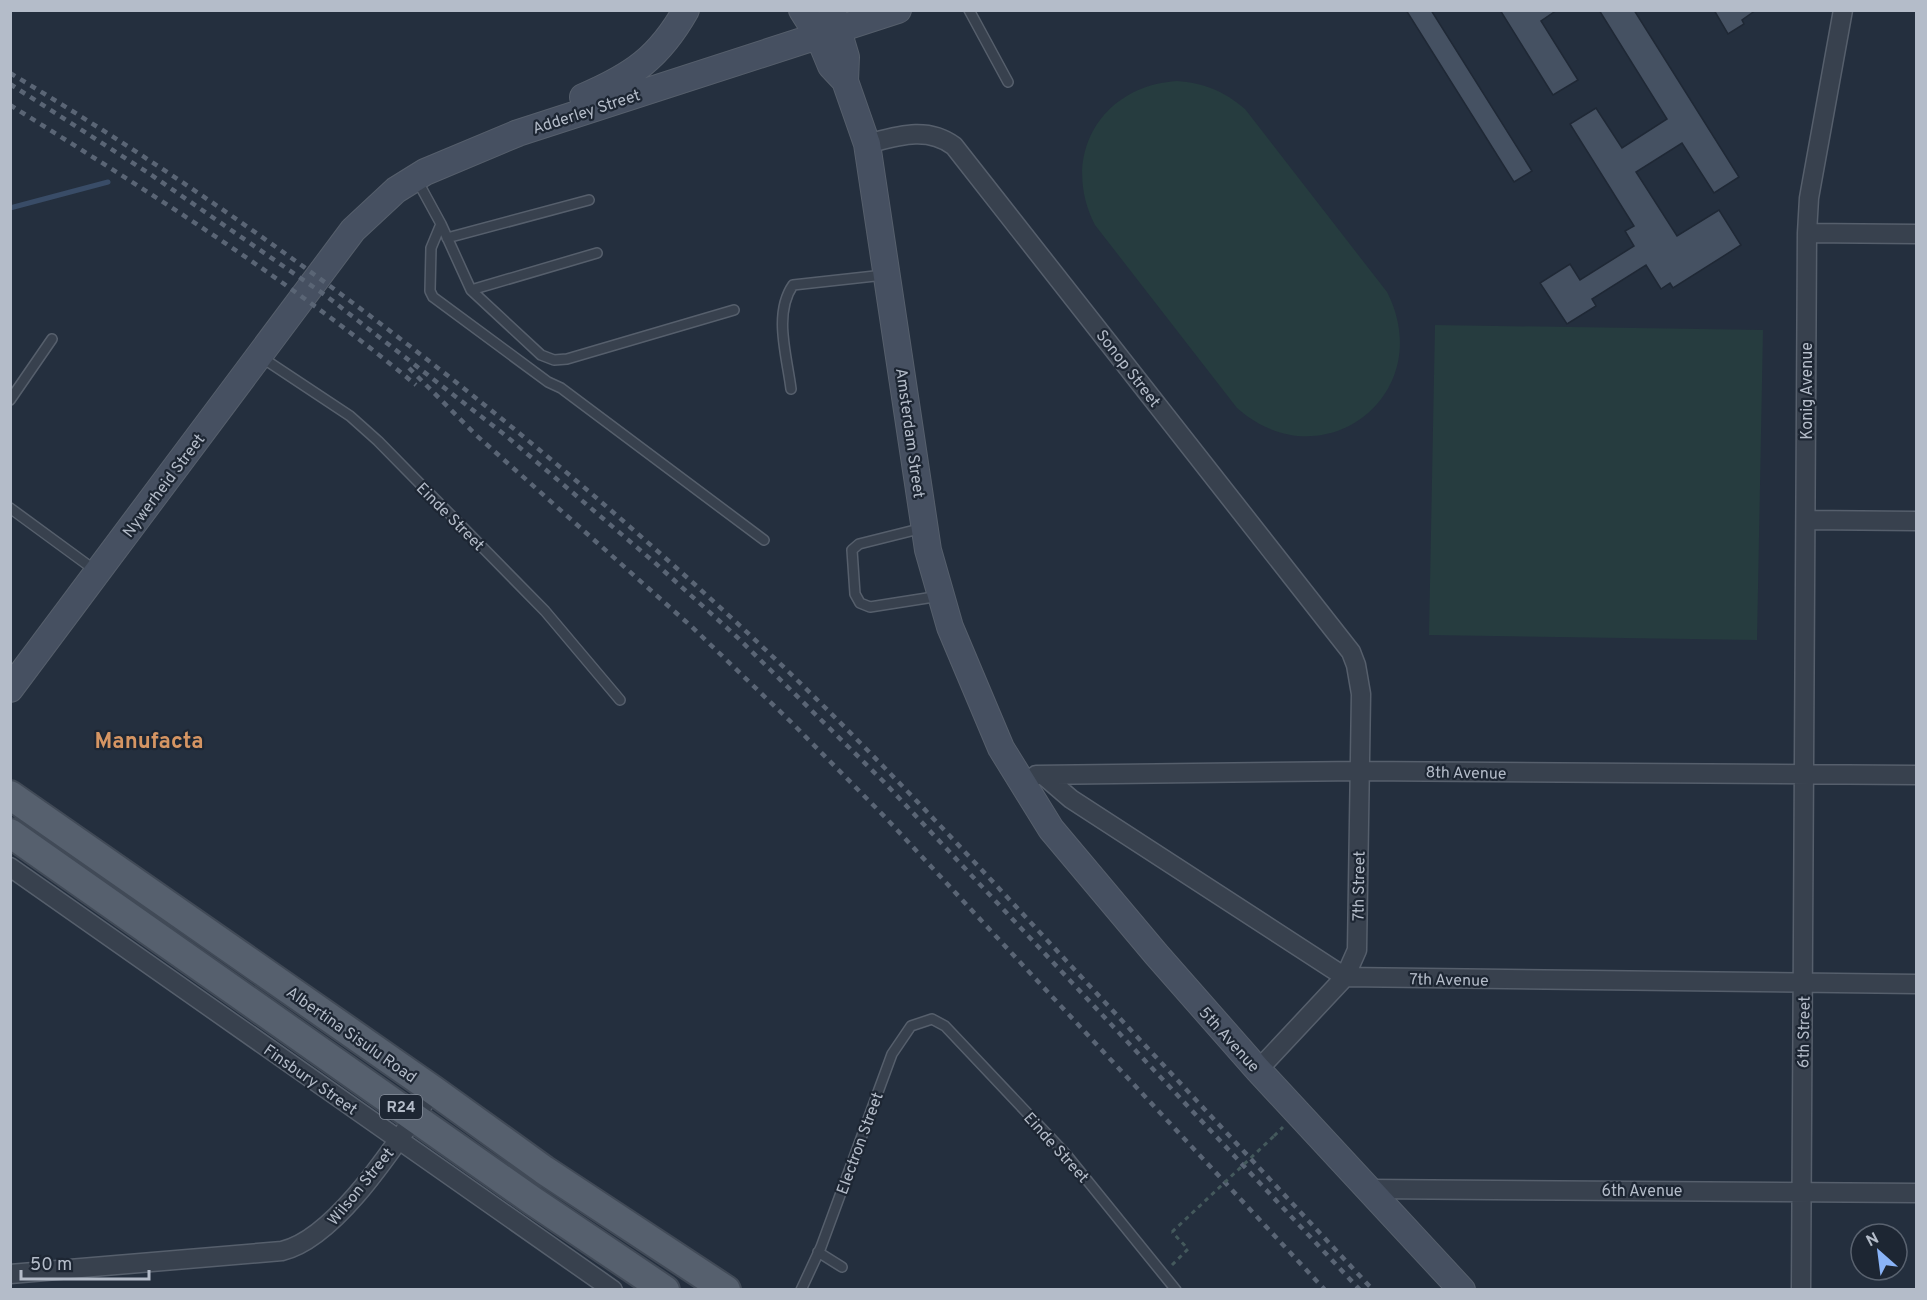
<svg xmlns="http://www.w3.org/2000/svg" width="1927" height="1300" viewBox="0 0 1927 1300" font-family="Overpass,sans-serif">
<rect width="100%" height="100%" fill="#242f3e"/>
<!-- green -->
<path fill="#263c3f" d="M1177,81C1204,83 1224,91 1245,109L1387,292C1439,394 1323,484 1237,408L1095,225C1060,157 1100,86 1177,81Z
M1435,325L1763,330L1757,640L1429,635Z"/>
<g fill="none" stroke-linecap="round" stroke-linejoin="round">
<!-- stream -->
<path stroke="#394c67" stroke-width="5" d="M10,208L108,182"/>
</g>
<!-- building -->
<path fill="#455162" stroke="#1f2835" stroke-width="1.5" d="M1406,10H1431L1532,171L1514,182Z
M1500,10H1557L1541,21L1578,80L1553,95Z
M1599,10H1634L1739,177L1714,193L1682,143L1636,172L1677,236L1719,210L1741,245L1673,288L1670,283L1661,289L1646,265L1592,299L1596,306L1567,324L1540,283L1570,264L1580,280L1634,246L1625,231L1634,226L1570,124L1596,108L1622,148L1667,119Z
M1714,10H1756L1742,20L1744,24L1728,34Z"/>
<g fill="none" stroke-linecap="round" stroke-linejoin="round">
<defs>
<path id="lane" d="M969,10L1008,82
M417,180L441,224L471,290L541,355L554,360L567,359L734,310
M441,224L431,248L430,291L433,297L548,382L561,388L764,540
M447,238L589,200
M471,290L597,253
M261,357L350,416L378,441L545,611L620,700
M791,389C787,356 773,314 793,285L884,275
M10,400L52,339
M10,508L96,571
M923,528L859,544L852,550L855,594L860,603L870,607L940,596
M818,1252L842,1267
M801,1290L821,1247L892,1054L911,1026L932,1019L945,1026L1065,1153L1176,1290"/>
<path id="street" d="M867,144C898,136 927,126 954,146L1351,652L1356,665L1361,694L1357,950L1345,977L1258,1070
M1807,233L1916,234
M1806,520L1916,521
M1036,775L1360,771L1916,775
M1043,775L1071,799L1345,977L1916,984
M10,867L613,1290
M1368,1189L1916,1193
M10,1274L282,1251C338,1238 400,1137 433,1090
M1801,1290L1807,233L1809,198L1843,10"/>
<path id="secondary" d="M802,10L819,37L831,66L845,81L867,144L928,550L950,627L1001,748L1051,829L1156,954L1258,1070L1462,1290
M832,10L846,57L845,81
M583,97C632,76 659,58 686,10
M10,689L353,230L396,190L425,172L518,133L898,10"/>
<path id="primary" d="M10,795L433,1090L544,1170L726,1290
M10,833L533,1201L665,1290"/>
</defs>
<!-- lane casing -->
<use href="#lane" stroke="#565f6c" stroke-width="12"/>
<!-- street casing -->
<use href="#street" stroke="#565f6c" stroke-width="21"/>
<!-- secondary casing -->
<use href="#secondary" stroke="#565f6c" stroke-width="28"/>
<!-- primary casing -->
<use href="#primary" stroke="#414a57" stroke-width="32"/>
<!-- path -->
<path stroke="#44595c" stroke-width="3" stroke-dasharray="4.5 4.5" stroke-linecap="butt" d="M1274,1136L1283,1127
M1172,1265L1188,1249L1172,1232"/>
<!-- lane -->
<use href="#lane" stroke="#38414e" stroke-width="9"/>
<!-- street -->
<use href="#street" stroke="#38414e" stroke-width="18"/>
<!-- secondary -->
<use href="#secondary" stroke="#465061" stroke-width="26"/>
<!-- primary -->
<use href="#primary" stroke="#56606e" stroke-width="28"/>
<!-- rail -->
<path stroke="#5a6575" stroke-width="4.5" stroke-dasharray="6 6" stroke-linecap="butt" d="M10,73C271,229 514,417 737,623C845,723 946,831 1046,939C1155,1056 1264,1173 1373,1290
M10,84L150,174L325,295L505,435L654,562L737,637L884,782L1360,1290
M10,105C149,192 290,280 416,385
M409,368L476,435L692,627L790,721L885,817L1325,1290"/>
<!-- path-bridge -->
<path stroke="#44595c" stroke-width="3" stroke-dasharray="4.5 4.5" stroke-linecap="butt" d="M1172,1232L1274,1136"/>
</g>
<g text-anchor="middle" stroke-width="4.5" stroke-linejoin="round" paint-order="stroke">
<!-- shield labels -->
<rect fill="#1d2633" stroke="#878f9c" stroke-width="1.5" x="380" y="1095" width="42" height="24" rx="4.5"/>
<g font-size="15" font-weight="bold" fill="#b4bcc9">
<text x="401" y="1112">R24</text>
</g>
<!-- street labels -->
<g font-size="16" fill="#b4bcc9" stroke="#1d2633">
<text transform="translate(586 111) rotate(-18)" y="6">Adderley Street</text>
<text transform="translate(1129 368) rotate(52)" y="6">Sonop Street</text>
<text transform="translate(1806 391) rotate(-90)" y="6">Konig Avenue</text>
<text transform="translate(911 433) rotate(82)" y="6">Amsterdam Street</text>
<text transform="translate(163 485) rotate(-53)" y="6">Nywerheid Street</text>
<text transform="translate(451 516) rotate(45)" y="6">Einde Street</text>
<text transform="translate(1466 772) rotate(1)" y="6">8th Avenue</text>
<text transform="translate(1358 886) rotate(-89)" y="6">7th Street</text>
<text transform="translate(1449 979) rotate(1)" y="6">7th Avenue</text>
<text transform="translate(1803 1032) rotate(-89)" y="6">6th Street</text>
<text transform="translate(352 1034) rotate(35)" y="6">Albertina Sisulu Road</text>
<text transform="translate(1230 1039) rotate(48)" y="6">5th Avenue</text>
<text transform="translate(311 1079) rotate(35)" y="6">Finsbury Street</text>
<text transform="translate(859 1143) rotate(-70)" y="6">Electron Street</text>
<text transform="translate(1057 1147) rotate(48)" y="6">Einde Street</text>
<text transform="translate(360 1186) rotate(-51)" y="6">Wilson Street</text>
<text x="1642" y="1196">6th Avenue</text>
</g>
<!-- district labels -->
<g font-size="22" font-weight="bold" fill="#d59563" stroke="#1d2633">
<text x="149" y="748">Manufacta</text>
</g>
</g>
<!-- border -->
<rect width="1927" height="1300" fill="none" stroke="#b4bcc9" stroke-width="24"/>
<!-- north arrow -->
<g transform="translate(1879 1252) rotate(332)"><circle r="28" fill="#1d2633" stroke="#59626f" stroke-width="1.5"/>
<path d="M0-4.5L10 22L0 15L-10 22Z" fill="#8ab4f8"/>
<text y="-9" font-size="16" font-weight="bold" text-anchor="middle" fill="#b4bcc9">N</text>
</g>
<!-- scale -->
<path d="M21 1270v9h128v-9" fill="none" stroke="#b4bcc9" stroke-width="3"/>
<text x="30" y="1270" font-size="18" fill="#b4bcc9" stroke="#1d2633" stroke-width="4.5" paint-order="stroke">50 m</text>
</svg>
